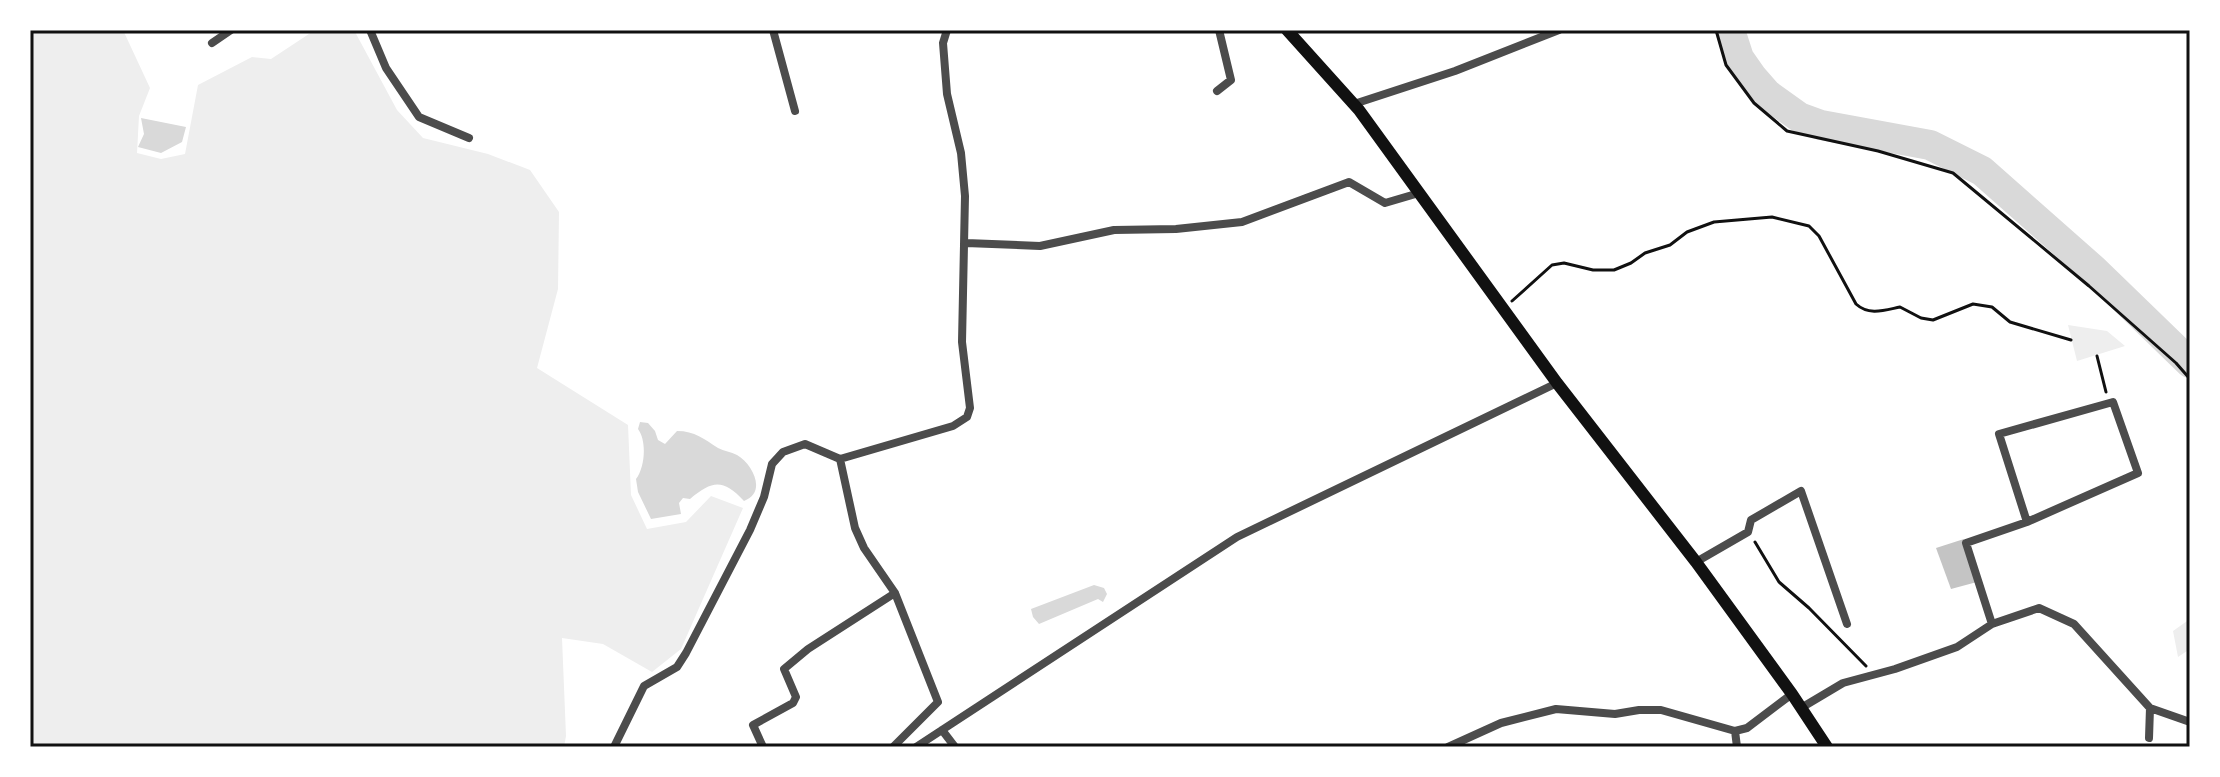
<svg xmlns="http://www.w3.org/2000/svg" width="2220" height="777" viewBox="0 0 2220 777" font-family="'Libre Baskerville',serif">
<rect width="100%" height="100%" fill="#fff"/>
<!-- green -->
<path fill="#eee" d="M30,30H123L150,88L139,116L137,153L161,159L185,154L198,85L252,57L271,59L315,30H354L397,110L423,138L488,154L530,170L559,212L558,289L537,368L628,425L631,495L647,529L686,522L711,496L743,508L681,649L652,672L603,644L562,638L566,736L564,747H30Z
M2068,325L2107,331L2125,346L2077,361Z
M2190,619V649L2178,657L2173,631Z"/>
<!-- water -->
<path fill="#d9d9d9" d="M141,118L186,127L182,142L161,153L138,147L144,134Z
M640,422L648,423L655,431L658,440L665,444L677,431C695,431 704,439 718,448C724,451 731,452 737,455C753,464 767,493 744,501C723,479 713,480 690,499L683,498L679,503L681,514L651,519L638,492L636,479C645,467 647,441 638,429Z
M1094,585L1104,588L1107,594L1103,602L1098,599L1039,624L1033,617L1031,609Z"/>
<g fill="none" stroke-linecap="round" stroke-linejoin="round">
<!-- river -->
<path stroke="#d9d9d9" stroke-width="30" d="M1730,30L1739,58L1753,78L1767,94L1799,117L1821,125L1930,145L1982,171L2094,270L2190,363"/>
</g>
<!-- building -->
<path fill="#c4c4c4" d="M1964,539L1977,582L1951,589L1936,548Z"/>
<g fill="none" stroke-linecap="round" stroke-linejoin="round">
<!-- path -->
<path stroke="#111" stroke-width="3" d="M1716,30L1726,65L1754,103L1787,131L1878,151L1953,173L2089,286L2176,363L2190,379
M1512,301L1552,265L1564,263L1593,270H1614L1631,263L1645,253L1670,245L1687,232L1714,222L1772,217L1809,226L1819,236L1856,304C1869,316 1885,310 1900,307L1921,318L1933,320L1973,304L1992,307L2010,322L2071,340
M2097,356L2106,392
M1755,542L1779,582L1809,608L1866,666"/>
<!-- minor -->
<path stroke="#4c4c4c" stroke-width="8" d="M370,30L386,68L419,117L469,138
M773,30L795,111
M212,43L231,30
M1217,91L1231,80L1219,30
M1354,104L1455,71L1559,30
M966,243L1040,246L1114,230L1176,229L1242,222L1349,182L1385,203L1419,193
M1696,562L1748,532L1751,520L1801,491L1847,624
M1992,624L2039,608L2074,624L2150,708L2190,722
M1801,708L1843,683L1895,669L1957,647L1992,624L1966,543L2027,522L2138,473L2113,402L1999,434L2027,522
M942,730L955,747
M1735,731L1737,747
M2149,738L2150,708
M614,747L644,686L677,667L686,653L750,530L764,497L772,464L783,452L805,444L840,459
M763,747L753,725L793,703L796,697L784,669L808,649L895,593
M893,747L938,702L895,593L864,548L855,528L840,459L953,426L967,417L970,408L962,342L965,196L961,153L947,94L943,43L947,30
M916,747L1237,537L1557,383
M1448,747L1501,723L1556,709L1615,714L1639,710H1661L1735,731L1747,728L1792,694"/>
<!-- primary -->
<path stroke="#111" stroke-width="12" d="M1287,30L1359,110L1557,383L1696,562L1792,694L1827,747"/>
</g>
<!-- border -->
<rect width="2220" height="777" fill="none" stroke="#ffffff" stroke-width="64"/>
<rect x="32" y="32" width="2156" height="713" fill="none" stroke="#111" stroke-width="3"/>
</svg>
